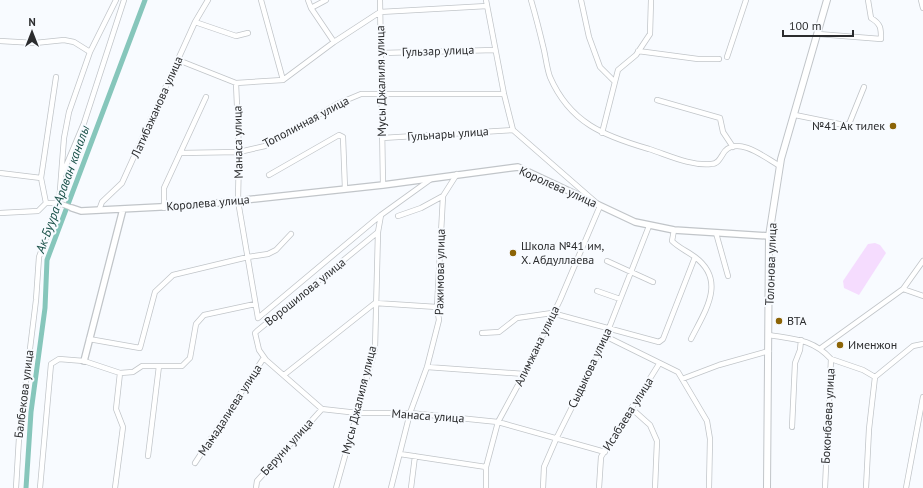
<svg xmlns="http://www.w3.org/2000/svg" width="923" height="488" viewBox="0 0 923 488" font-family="'PT Sans',sans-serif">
<rect width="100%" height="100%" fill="#f8fbff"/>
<!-- green -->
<path fill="#f5dcfe" d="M875,243L880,245L886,253L859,295L844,288L843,281L868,244Z"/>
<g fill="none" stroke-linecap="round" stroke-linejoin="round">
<!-- canal -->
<path stroke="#86c6bb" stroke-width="5" d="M26,488L31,412L45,308L47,260L145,0"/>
<defs>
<path id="minor" d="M261,0L283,80
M308,0L311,8L334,42
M380,0L383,185
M531,0C536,17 540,33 544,50C546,59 547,69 550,77C570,123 604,136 649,149C668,155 690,166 711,164C719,164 721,156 725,151C739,136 767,159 780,166
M581,0L589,37L600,67L614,81
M921,0L923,8
M311,8L326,0
M195,22L236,36L248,33
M818,34L881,39C881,28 881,24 871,18L868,0
M0,41L35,43L64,40L74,42L90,52
M638,51L698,59H719
M381,53L495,50
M727,57L746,0
M178,60L236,83L283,80L334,42L380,12L487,6
M236,83L239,152L238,201L258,318
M657,100L720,118L723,132L733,147
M795,115L844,125L849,124L864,87
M602,133L618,70L636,55L650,34L651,0
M382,138L513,130
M180,153L239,152L265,146L337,104L361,94H504
M0,173L41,178
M63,173L84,123L124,0
M269,175L339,135L343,137L345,189
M46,203L41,178L56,77
M164,208V188L206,97
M99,210L102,202L122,183L195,22L208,0
M0,213L38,211L46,203H59L72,208
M398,216L421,208L443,196
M674,230L672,241C679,248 687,251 695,257C727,281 705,311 691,339
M378,232L257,331L255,333L259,350L266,360L322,409L358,413H410L498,422L605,452
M716,233L728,276
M607,261L653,282
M903,289L923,296
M597,291L620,299
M258,318L381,215L431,179
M482,333L499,332L517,318L552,313L659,342L663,339L695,257
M769,335C794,339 813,339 831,359L825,488
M607,337L678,372L707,421L710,439L709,488
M89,339L140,348L155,292L173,275L248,257L268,254L276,250L291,234
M821,348L903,289L923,261
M831,359L863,370L875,377
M427,367L524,374
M284,375L375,303L437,307
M682,379L719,365L769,351
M631,408L650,425L657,441L655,488
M792,427L795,363L800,350L801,340
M400,454L486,467
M148,456L159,366
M195,463L263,359L266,360
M16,488L19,438L36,300L39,257L59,203L64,138L69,112L90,52L116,0
M40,488L51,364L59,359L84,361L120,373L133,372L142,366H182L190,358L196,324L204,315L255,304
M115,488L123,427L116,409L120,373
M256,488L257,481L322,409
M336,488L375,349L378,232L381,215
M391,488L410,413L427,367L439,320L437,307L443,196L457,174
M411,488L415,456
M486,488V467L498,422L524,374L560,300L600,206L513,130L504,94L486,0
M543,488L544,467L557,437L607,337L609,328L649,226
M599,488L601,457L659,364
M866,488L869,429L875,377L913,346L923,344
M906,488L923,397"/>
<path id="tertiary" d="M72,208L81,211L199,205L383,185L518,167L635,222L674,230L769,236
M84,361L123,209"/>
<path id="secondary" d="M767,488L769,236L781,159L827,0"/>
</defs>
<!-- minor casing -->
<use href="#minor" stroke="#c1c5c9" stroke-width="6"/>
<!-- tertiary casing -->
<use href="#tertiary" stroke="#c1c5c9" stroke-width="8"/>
<!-- secondary casing -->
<use href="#secondary" stroke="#c1c5c9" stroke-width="8"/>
<!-- minor -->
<use href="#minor" stroke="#fff" stroke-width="4.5"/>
<!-- tertiary -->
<use href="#tertiary" stroke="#fff" stroke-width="5.5"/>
<!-- secondary -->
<use href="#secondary" stroke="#fff" stroke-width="6"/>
</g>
<!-- markers -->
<g fill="#8c6406" stroke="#f8fbff" stroke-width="1.5">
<circle cx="893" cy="126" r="4"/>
<circle cx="513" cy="253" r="4"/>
<circle cx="779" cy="321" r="4"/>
<circle cx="840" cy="345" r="4"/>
</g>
<g text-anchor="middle" stroke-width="4" stroke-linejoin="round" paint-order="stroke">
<!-- street labels -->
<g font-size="12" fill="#2b2c2e" stroke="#f8fbff">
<text transform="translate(438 51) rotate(-2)" y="4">Гульзар улица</text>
<text transform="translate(381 81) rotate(-91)" y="4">Мусы Джалиля улица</text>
<text transform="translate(157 107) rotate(-66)" y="4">Латибажанова улица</text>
<text transform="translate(306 122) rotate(-28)" y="4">Тополинная улица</text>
<text transform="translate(448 134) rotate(-4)" y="4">Гульнары улица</text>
<text transform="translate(238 142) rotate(-91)" y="4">Манаса улица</text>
<text transform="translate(558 187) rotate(24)" y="4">Королева улица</text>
<text transform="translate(208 203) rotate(-5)" y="4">Королева улица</text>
<text transform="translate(771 264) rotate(-88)" y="4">Толонова улица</text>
<text transform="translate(440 272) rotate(-89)" y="4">Ражимова улица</text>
<text transform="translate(305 292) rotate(-39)" y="4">Ворошилова улица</text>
<text transform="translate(537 346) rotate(-64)" y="4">Алимжана улица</text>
<text transform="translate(590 368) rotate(-65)" y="4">Сыдыкова улица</text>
<text transform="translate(24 394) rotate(-83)" y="4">Балбекова улица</text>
<text transform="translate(359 400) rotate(-76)" y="4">Мусы Джалиля улица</text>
<text transform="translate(230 410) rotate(-57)" y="4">Мамадалиева улица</text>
<text transform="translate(628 414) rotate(-58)" y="4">Исабаева улица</text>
<text transform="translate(428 416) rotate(4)" y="4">Манаса улица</text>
<text transform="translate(828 416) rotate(-87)" y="4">Боконбаева улица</text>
<text transform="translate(287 447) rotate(-48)" y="4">Беруни улица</text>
</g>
<!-- poi labels -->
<g font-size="12" fill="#2b2c2e" stroke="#f8fbff" text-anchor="start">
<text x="885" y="130" text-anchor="end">№41 Ак тилек</text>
<text x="521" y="250">Школа №41 им,<tspan x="521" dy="14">Х. Абдуллаева</tspan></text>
<text x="787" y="325">BTA</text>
<text x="848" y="349">Именжон</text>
</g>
<!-- water labels -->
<g font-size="13" font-style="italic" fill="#195048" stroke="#f8fbff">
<text transform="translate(62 189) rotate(-70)" y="5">Ак-Буура-Араван каналы</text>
</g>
</g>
<!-- north arrow -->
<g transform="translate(32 32)" stroke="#f8fbff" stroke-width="3" paint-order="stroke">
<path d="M0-3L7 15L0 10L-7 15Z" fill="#2b2c2e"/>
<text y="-6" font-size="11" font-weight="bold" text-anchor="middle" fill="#2b2c2e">N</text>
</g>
<!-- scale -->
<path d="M783 30v6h70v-6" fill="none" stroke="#2b2c2e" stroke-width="2"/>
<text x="789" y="30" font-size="12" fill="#2b2c2e" stroke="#f8fbff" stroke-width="3" paint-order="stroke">100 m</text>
</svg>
